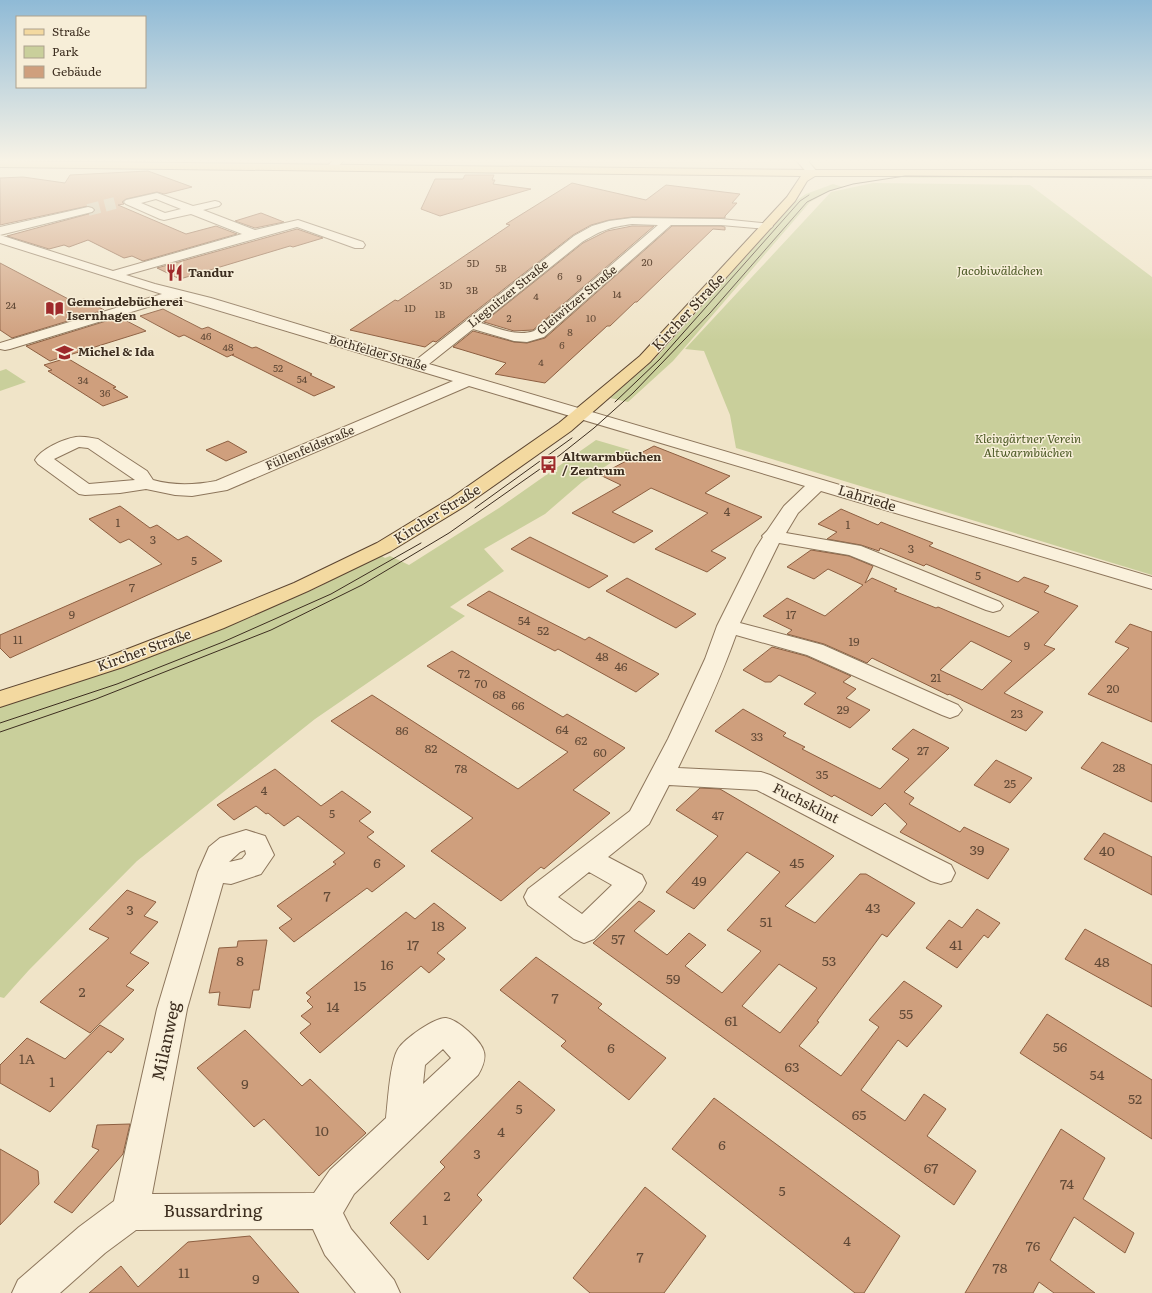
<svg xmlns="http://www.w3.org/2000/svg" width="1152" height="1293" viewBox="0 0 1152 1293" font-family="Literata,serif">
<rect width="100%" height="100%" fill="#f0e4c8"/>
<!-- green -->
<path fill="#c9cf9b" d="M1009,174L1013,178H919L839,175Z
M873,183L1030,185L1152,277V575L736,448L730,415L704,351L685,349L831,192Z
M833,184L843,187L830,191L810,202L673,361L628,402L610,398L654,360L797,200L806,194Z
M6,369L26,382L0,391V371Z
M596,440L630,450L582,482L545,514L484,549L504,571L450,607L465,616L315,719L137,861L29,970L4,998L0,997V707L167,651L317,588L380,555L385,558L390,556L409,565L499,508Z"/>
<!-- building -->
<path fill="#cf9f7d" stroke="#8d5f41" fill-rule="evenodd" d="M148,171L192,187L164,194L157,192L126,199L122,202L124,204L118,205L186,234L216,226L237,234L143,261L132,256L124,258L88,240L69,247L64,245L49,249L7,236L92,213L96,210L92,207L88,206L0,225V178L23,177L65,183L70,175Z
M465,175H494L492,180H495L493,184L531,189L440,216L421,209L435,179H463Z
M572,183L646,200L666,185L740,194L732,203H737L725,216V218L632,217L609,220L591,225L573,235L436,342L433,341L425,347L350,330L395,300L398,301L510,225L506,224Z
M261,213L284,222L255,228L235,221Z
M632,226H654L533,330L514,331L484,322L583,243L607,231Z
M672,226H721L725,227V230L713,229L637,302H635L610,326H607L545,383L495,374L506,363L453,347L473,331L514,342L527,343L545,338Z
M297,229L323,238L293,247L290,246L180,279L157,268Z
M0,263L74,302L84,299L104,310L12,338L0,330Z
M163,309L202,329L208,327L252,348L256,347L312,374L310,375L335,387L314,396L232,355L234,354L227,357L184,335L179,337L140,316Z
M119,317L146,331L50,361L26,346Z
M67,358L116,387L113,388L128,397L103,406L48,371L52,370L44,365Z
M228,441L247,452L226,461L206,450Z
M654,446L730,476L705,493L762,517L711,551L726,558L707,572L655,549L708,513L651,488L612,512L653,531L634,543L572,513L621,485L600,475Z
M120,506L150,528L157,525L178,540L187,536L222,561L10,658L0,648V635L162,564L129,539L120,543L89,519Z
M841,509L878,525L881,522L933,543L929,546L1018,582L1024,577L1049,586L1044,592L1078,606L1044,645L1055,649L1004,693L1043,712L1026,731L949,694L948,695L872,658L867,663L824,644L787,634L792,630L763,616L787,598L825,616L863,585L828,569L814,579L787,567L811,550L849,556L873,566L865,583L872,578L897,589L894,591L936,608L938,607L1009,637L1039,612L926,564L924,566L880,548L879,551L861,545L827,539L837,532L818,524ZM971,641L1012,661L982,690L940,670Z
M530,537L608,576L589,588L511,549Z
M627,578L696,614L676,628L606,591Z
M489,591L585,640L589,637L659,674L636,692L558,649L555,651L467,605Z
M1130,624L1152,632V722L1088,694L1129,648L1115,642Z
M772,647L806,656L851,676L843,682L856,689L846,698L870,710L850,728L804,704L816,693L779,675L771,682H765L743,670Z
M452,651L563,717L567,714L625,748L573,790L610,813L544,869L541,867L501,901L431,851L473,818L331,721L372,695L518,789L568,752L427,666Z
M743,709L786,733L783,736L805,747L802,749L880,789L909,759L892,749L913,729L949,748L904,792L914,798L909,804L960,832L964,827L1009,849L988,879L900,832L907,824L885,803L872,816L834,795L832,797L715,731Z
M1102,742L1152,765V802L1081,768Z
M996,760L1032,778L1010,803L974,785Z
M275,769L321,806L342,791L371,812L359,821L374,832L367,837L405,866L372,892L367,888L294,942L279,928L292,919L277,906L336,864L333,862L345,853L298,816L284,826L268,813L266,814L256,806L234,820L217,805Z
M700,788L720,789L834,856L785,906L815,923L860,874H866L915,903L887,937L882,934L817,1021L819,1022L799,1046L841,1076L879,1027L869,1020L904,981L942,1006L907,1047L898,1040L861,1090L905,1121L924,1094L946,1109L927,1136L976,1171L954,1205L593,943L639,901L655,911L634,931L667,955L689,933L706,945L685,966L722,993L761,951L727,930L780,872L747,852L694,909L666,892L718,836L676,810ZM779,964L817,988L780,1033L742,1006Z
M1104,833L1152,857V895L1084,859Z
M127,890L156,902L144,916L158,922L130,953L149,963L126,986L134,990L90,1033L40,1002L109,938L89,929Z
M434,903L466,928L437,953L445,959L429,973L421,966L320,1053L300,1033L311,1024L301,1016L313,1007L307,1001L311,997L306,993L406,912L415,919Z
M977,909L1000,923L988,938L984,935L957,968L926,948L949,920L962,928Z
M1085,929L1152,965V1007L1065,959Z
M267,940L259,990H253L250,1008L218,1005L220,992L209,993L219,948L237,947L238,941Z
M536,957L602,1004L598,1008L666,1058L629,1100L561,1046L566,1041L500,990Z
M1047,1014L1152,1080V1139L1020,1053Z
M100,1025L124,1039L111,1053L108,1051L50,1112L0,1083V1065L27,1038L65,1059Z
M245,1030L302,1086L310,1079L366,1133L319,1176L264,1119L254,1127L197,1068Z
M519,1081L555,1110L477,1195L482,1200L428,1260L390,1223L445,1167L440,1162Z
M714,1098L900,1236L864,1293H855L672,1149Z
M130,1124L123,1154L72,1213L54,1202L99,1150L92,1147L97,1125Z
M1061,1129L1105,1158L1083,1199L1134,1233L1125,1253L1074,1217L1050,1260L1095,1293H1054L1039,1282L1033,1293H965Z
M0,1149L38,1171L39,1184L0,1225Z
M645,1187L706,1236L664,1293H590L573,1278Z
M250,1236L299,1293H89L121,1266L138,1287L188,1242Z"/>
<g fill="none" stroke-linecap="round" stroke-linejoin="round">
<!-- minor-tunnel -->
<path stroke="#ccc0a6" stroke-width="12" stroke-dasharray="12 5.5" stroke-linecap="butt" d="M88,210L115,203"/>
<defs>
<path id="minor" d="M333,160H344L336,169H328L327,167Z
M796,160H807L818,173L817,175H809Z
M157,193L193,206L215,201L219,202L221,204L219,206L203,210L255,230L298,220L363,242L365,245L363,248H355L297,227L126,275L155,284L211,298L416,360L574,236L592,226L609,221L632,218L721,219L771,224L773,226L771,228L767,229L721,225H671L544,337L527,342L514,341L473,329L429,364L1152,577V589L821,491L798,513L786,533L861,546L1000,602L1003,606L1000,610L993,612L986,610L849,555L779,543L740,623L823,645L958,705L962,710L958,715L950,718L942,715L807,655L736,635C720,680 699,725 678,768L761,772L770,775L951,865L955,873L951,881L941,884L931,881L757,790L669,785L649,824L608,857L642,875L646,883L642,891L594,939L584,943L574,939L528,905L524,897L528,889L630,811L668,739L705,659L717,626L756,548L763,537L762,536L767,531L784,506L805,486L469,386L227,490L192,496L175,495L146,489L120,493L85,495L79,494L38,464L35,460C41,449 63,439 76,437C83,436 91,438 98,439L147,471L153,480C174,486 195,485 216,481L453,381L177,298L10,349L5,350L0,349V343L162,294L0,243V235L113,271L242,234L191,214L164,220L160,219L126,204L124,202L126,200ZM156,199L181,209L165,213L141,203ZM632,224L658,225L534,331C516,337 498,328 481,323L582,242C602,230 610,227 632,224ZM79,447L88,448L135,480L89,484L54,459ZM589,872L612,885L582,914L558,897Z
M88,207L92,208L94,210L92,212L0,235V227Z
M246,830L265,836L274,855L261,874L231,884L223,883L187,1009L152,1194L314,1193L330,1170L386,1118C388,1101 390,1062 398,1049C404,1039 435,1017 446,1018C457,1019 482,1041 484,1052C486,1060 482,1068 478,1075L354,1194L343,1213L351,1229L394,1280L400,1293H356L325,1255L313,1229L136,1230L105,1253L60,1293H12L18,1280L79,1227L114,1201L157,1009L198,872L209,847L220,838ZM245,850L246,854L242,859L229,862L240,852ZM443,1049L451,1058L423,1084L425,1065Z"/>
<path id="major" d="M0,161L813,170H1152V176H815L807,181L795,201L650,362L571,431L465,506L391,551L308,591L224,628L123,667L0,707V691L107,657L208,618L294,583L377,543L451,498L559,423L640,356L787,197L801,176L0,167Z"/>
</defs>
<!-- minor casing -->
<use href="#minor" stroke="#8d765c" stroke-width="2"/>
<!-- major casing -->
<use href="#major" stroke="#5b4430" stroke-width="2"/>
<!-- minor -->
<use href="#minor" fill="#faf1dc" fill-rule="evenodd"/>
<!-- major -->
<use href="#major" fill="#f3d9a0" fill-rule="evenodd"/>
<!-- tram -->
<path stroke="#3d2e20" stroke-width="1" d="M615,402L660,359L800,201L809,195
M475,508L572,438
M0,723L117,684L223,642L331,594L421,543
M0,732L96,699L271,630L362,585L449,533L560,455L594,428L633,393L710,313L807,202L829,191L853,184L905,176L1152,178"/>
</g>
<!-- sky -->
<linearGradient id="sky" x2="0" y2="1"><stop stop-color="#8fbad6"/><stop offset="0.47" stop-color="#f8f3e6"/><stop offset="1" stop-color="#f8f3e6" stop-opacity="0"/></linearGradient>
<rect width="1152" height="341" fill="url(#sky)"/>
<!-- icons -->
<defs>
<symbol id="restaurant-bare" viewBox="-9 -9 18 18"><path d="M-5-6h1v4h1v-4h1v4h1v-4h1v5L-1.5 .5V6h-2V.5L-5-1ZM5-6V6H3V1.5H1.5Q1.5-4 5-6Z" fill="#9e2a2b" stroke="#f7eed8" stroke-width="2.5" paint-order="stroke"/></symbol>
<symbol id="library-bare" viewBox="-9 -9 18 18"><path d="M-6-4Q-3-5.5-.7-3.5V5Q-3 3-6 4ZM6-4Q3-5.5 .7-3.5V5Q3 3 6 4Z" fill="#9e2a2b" stroke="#f7eed8" stroke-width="2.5" paint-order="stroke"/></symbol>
<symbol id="school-bare" viewBox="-9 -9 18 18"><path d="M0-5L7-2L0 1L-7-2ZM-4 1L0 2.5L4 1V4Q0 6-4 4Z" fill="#9e2a2b" stroke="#f7eed8" stroke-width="2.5" paint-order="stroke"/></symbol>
<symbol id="bus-bare" viewBox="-9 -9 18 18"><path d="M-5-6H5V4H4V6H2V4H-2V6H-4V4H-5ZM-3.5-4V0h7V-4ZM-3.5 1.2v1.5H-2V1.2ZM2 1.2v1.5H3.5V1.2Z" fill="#9e2a2b" stroke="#f7eed8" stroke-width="2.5" paint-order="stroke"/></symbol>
</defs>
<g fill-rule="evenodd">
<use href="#restaurant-bare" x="162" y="260" width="25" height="25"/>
<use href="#library-bare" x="42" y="296" width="25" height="25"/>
<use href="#school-bare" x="52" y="340" width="25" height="25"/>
<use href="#bus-bare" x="536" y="452" width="25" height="25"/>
</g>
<g text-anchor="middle" stroke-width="3" stroke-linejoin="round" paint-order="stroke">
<!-- far-number labels -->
<g font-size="10" fill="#624a37">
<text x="647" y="266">20</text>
<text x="473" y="267">5D</text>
<text x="501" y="272">5B</text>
<text x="560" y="280">6</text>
<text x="579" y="282">9</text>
<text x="446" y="289">3D</text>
<text x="472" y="294">3B</text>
<text x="617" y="298">14</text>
<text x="536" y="300">4</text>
<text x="11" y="309">24</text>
<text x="410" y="312">1D</text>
<text x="440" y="318">1B</text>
<text x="509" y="322">2</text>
<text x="591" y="322">10</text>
<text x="570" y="336">8</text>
<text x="206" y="340">46</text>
<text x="562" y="349">6</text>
<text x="228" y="351">48</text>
<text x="541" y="366">4</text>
<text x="278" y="372">52</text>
<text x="302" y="383">54</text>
<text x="83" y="384">34</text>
<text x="105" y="397">36</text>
</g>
<!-- far-park labels -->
<g font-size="12" font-style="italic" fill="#4d5a26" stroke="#f7eed8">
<text x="1000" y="275">Jacobiwäldchen</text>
<text x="1028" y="443">Kleingärtner Verein<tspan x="1028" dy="14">Altwarmbüchen</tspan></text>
</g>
<!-- far-poi labels -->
<g font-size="12" font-weight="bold" fill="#3d2e20" stroke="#f7eed8" text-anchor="start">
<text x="188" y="277">Tandur</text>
<text x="67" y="306">Gemeindebücherei<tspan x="67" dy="14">Isernhagen</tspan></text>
<text x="78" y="356">Michel &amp; Ida</text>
<text x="562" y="461">Altwarmbüchen<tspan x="562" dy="14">/ Zentrum</tspan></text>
</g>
<!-- far-street labels -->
<g font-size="12" fill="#3d2e20" stroke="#f7eed8">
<text transform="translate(508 294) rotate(-39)" y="4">Liegnitzer Straße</text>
<text transform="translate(577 300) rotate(-40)" y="4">Gleiwitzer Straße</text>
<text transform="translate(378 353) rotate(16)" y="4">Bothfelder Straße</text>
<text transform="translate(310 448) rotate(-23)" y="4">Füllenfeldstraße</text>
</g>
<!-- number labels -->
<g font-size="12" fill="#624a37">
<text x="727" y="516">4</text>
<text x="118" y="527">1</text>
<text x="848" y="529">1</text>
<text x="153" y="544">3</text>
<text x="911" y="553">3</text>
<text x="194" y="565">5</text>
<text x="978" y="580">5</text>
<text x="132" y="592">7</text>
<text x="72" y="619">9</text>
<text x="791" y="619">17</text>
<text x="524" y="625">54</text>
<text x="543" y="635">52</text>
<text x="18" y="644">11</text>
<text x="854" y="646">19</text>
<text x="1027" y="650">9</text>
<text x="602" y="661">48</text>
<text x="621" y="671">46</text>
<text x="464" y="678">72</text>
<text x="936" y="682">21</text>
<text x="481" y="688">70</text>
<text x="1113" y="693">20</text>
<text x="499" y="699">68</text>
<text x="518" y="710">66</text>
<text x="843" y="714">29</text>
<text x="1017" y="718">23</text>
<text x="562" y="734">64</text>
<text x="402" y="735">86</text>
<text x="757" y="741">33</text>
<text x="581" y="745">62</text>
<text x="431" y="753">82</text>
<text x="923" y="755">27</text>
<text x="600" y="757">60</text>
<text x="1119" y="772">28</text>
<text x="461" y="773">78</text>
<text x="822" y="779">35</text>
<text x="1010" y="788">25</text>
<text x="264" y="795">4</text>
<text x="332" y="818">5</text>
<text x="718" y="820">47</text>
</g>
<!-- street labels -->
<g font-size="14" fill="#3d2e20" stroke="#f7eed8">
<text transform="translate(688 312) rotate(-47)" y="5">Kircher Straße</text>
<text transform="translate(867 498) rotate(17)" y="5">Lahriede</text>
<text transform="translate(437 514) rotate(-32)" y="5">Kircher Straße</text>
<text transform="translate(144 650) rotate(-20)" y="5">Kircher Straße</text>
<text transform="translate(806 803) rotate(27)" y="5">Fuchsklint</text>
</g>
<!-- near-number labels -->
<g font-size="14" fill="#624a37">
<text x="977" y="855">39</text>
<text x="1107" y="856">40</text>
<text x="377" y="868">6</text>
<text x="797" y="868">45</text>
<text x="699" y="886">49</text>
<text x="327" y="901">7</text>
<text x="873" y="913">43</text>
<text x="130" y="915">3</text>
<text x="766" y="927">51</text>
<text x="438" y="931">18</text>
<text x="618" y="944">57</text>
<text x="413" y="950">17</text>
<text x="956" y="950">41</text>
<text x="240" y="966">8</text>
<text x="829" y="966">53</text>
<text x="1102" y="967">48</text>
<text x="387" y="970">16</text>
<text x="673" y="984">59</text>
<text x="360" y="991">15</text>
<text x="82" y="997">2</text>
<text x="555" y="1003">7</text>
<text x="333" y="1012">14</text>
<text x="906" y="1019">55</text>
<text x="731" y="1026">61</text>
<text x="1060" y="1052">56</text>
<text x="611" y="1053">6</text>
<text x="27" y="1064">1A</text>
<text x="792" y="1072">63</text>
<text x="1097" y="1080">54</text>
<text x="52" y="1087">1</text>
<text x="245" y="1089">9</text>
<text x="1135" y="1104">52</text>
<text x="519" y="1114">5</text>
<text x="859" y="1120">65</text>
<text x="322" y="1136">10</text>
<text x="501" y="1137">4</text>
<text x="722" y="1150">6</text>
<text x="477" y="1159">3</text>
<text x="931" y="1173">67</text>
<text x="1067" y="1189">74</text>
<text x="782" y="1196">5</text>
<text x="447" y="1201">2</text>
<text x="425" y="1225">1</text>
<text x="847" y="1246">4</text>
<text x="1033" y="1251">76</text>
<text x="640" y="1262">7</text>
<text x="1000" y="1273">78</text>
<text x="184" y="1278">11</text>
<text x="256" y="1284">9</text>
</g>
<!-- near-street labels -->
<g font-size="17" fill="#3d2e20" stroke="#f7eed8">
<text transform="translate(166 1041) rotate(-78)" y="6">Milanweg</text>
<text x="213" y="1217">Bussardring</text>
</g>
</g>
<!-- legend -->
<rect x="16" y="16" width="130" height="72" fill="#f7eed8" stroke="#ada18e"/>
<rect x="24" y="29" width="20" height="6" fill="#f3d9a0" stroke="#ada18e"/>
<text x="52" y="36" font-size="12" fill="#3d2e20">Straße</text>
<rect x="24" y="46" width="20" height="12" fill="#c9cf9b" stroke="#ada18e"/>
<text x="52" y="56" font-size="12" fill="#3d2e20">Park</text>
<rect x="24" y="66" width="20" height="12" fill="#cf9f7d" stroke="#ada18e"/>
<text x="52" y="76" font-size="12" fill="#3d2e20">Gebäude</text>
</svg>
